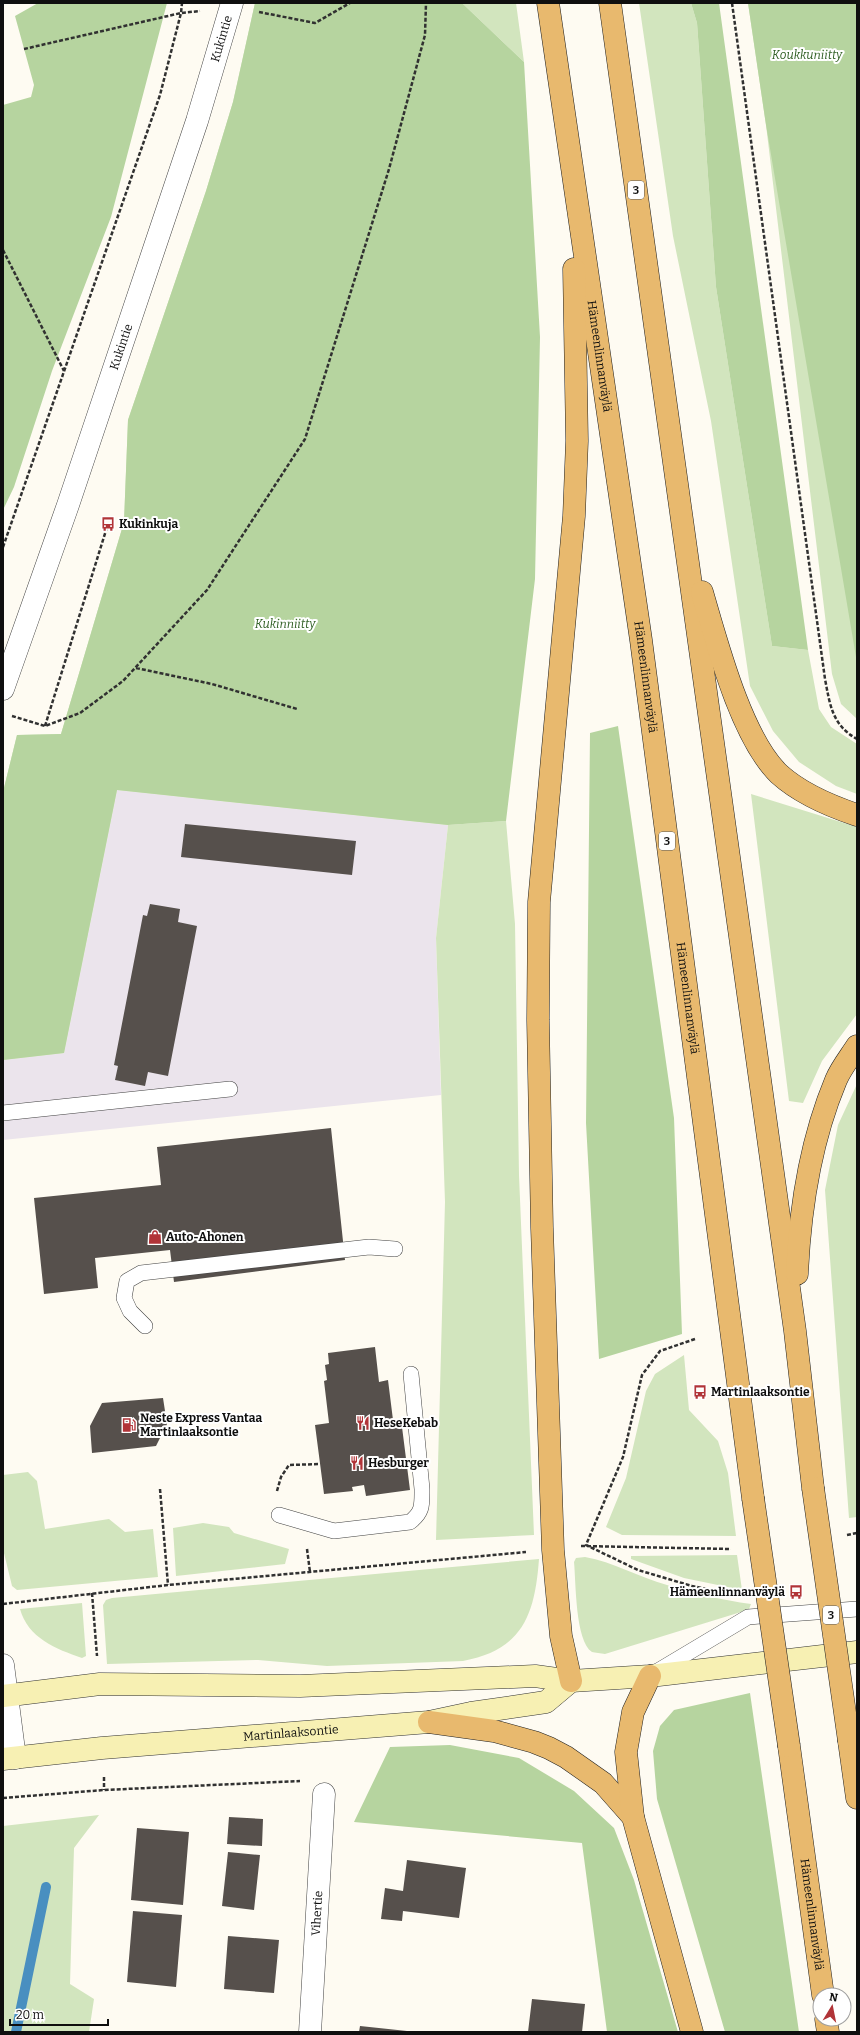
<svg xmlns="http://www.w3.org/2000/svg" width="860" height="2035" viewBox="0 0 860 2035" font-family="Bitter,serif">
<rect width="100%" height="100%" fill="#fefbf2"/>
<!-- industrial -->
<path fill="#ebe4ec" d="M117,790L448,825L436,938L441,1095L3,1140V1060L64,1053Z"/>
<!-- green -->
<path fill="#d2e5be" d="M255,3L448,825L506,821L515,924L519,1175L534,1535L436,1540L445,1202L436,938L448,825L117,790L64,1053L3,1060V792L17,735L61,734L124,522L128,420L206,191L233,102Z
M462,3H516L524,62Z
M639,3H691L697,23L716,287L772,646L808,650L819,709L831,727L857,744V794L836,786L799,762L773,731L750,686L711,421L673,236Z
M748,3H857V719L841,704L832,674L766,125Z
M751,794L857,827V1014L822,1061L803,1103L789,1101Z
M857,1084V1517L849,1518L825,1190L838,1125Z
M684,1355L689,1410L718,1441L728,1473L736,1536L622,1535L606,1527L626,1478L646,1391L655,1374Z
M28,1472L37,1481L45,1529L109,1519L125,1532L153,1529L158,1577L17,1590L12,1586L3,1549V1475Z
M203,1523L229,1527L234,1533L289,1549L285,1564L176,1576L173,1528Z
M737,1555L742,1590L684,1578L631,1559V1556Z
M585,1557C613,1562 639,1577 667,1585C694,1594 722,1600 751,1604L749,1609L741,1612L605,1654C601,1653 595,1653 592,1652C575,1641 576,1582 574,1562L576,1558Z
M539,1559C535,1614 523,1650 463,1661L327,1666L258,1660L107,1664L103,1605L106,1600L112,1598Z
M82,1603L86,1656L82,1658C56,1649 28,1638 20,1609Z
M99,1815L74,1848L70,1984L94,1999L89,2032H3V1826Z"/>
<!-- forest -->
<path fill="#b6d49f" d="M38,3H167L111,217L52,371L14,487L3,510V105L31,97L34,85L15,16Z
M255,3H462L524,62L540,337L535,579L506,821L448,825L117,790L64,1053L3,1060V792L17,735L61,734L124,522L128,420L206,191L233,102Z
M691,3H719L808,650L772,646L716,287L697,23Z
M748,3H857V663L766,125Z
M618,726L674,1118L682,1334L599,1359L586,1123L590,733Z
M750,1693L799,2032H725L657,1799L653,1751L660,1726L674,1710Z
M450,1745L519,1758L574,1791L614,1828L634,1880L678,2032H607L582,1843L354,1822L390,1747Z"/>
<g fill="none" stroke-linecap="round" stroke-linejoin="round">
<!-- stream -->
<path stroke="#498fc0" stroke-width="10" d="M16,2032L46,1887"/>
</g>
<!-- building -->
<path fill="#56504c" d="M185,824L356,841L352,875L181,857Z
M150,904L180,909L178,922L197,926L168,1076L148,1072L145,1086L115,1080L118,1066L114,1065L143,915L147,916Z
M331,1128L345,1260L174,1282L170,1250L95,1258L98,1288L44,1294L34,1198L161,1185L157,1147Z
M375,1347L379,1382L388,1380L394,1428L402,1427L410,1490L366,1496L364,1485L352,1487L353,1491L324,1494L315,1425L329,1423L324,1381L327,1380L325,1365L329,1364L328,1353Z
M163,1398L167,1424L156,1446L92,1453L90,1426L102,1403Z
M229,1817L263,1819L262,1846L227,1844Z
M137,1828L189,1832L183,1905L131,1900Z
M228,1852L260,1855L254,1910L222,1906Z
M407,1860L466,1868L459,1918L403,1911L402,1921L381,1919L385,1888L403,1891Z
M133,1911L182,1915L176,1987L127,1982Z
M228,1936L279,1940L274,1993L224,1989Z
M532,1999L585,2004L582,2032H528Z
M360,2026L407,2031V2032H359Z"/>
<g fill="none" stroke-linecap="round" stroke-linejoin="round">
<defs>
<path id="service" d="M3,1113L230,1089
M145,1326L130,1311L124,1298L127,1281L141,1273L369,1247L395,1249
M279,1515L334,1531L410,1522C423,1512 422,1505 422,1489L411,1374
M656,1672L748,1617L857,1609"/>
<g id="minor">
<path id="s1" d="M3,689L68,505L197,121L232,3"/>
<path d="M3,1665L15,1758"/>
<path id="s2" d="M310,2032L324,1794"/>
</g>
<g id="secondary">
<path d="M3,1696L100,1684L300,1686L535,1676L571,1681L650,1676L857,1652"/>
<path id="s3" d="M3,1759L102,1748L429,1722L471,1713L546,1702L571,1681"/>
</g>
<g id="trunk">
<path id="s4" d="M548,3L641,640L753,1498"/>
<path d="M610,3L795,1331L813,1488"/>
<path d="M702,592C717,643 741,737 779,774C801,794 830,806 857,815"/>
<path d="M797,1274C800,1207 810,1142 836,1080C841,1068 850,1057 857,1046"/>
<path d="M571,1681L561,1636L553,1550L542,1228L538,1020L539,902L574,516L577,441L574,269"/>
<path d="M429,1722L494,1731L534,1742L549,1748L566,1757L603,1783L633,1817L692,2032"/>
<path d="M849,1741L857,1798"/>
<path id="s5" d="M789,1746L823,1995"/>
<path d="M633,1817L626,1752L633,1712L650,1676"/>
<path d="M826,2019L828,2032"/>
</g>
</defs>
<!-- service casing -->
<use href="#service" stroke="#424242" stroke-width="16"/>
<!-- minor casing -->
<use href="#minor" stroke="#424242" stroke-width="23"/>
<!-- secondary casing -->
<use href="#secondary" stroke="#313131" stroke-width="23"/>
<!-- trunk casing -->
<use href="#trunk" stroke="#202020" stroke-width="23"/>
<!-- path -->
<path stroke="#313131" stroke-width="2.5" stroke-dasharray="4 2" stroke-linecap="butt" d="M732,3L825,679C830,705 832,725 857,739
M259,12L315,23L350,3
M24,49L181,13L200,11
M3,250L64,371
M3,547L160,95L181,13L182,3
M136,668L212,684L297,709
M12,716L45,726L80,713L123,681L207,590L305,439L389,169L425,35L426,3
M45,726L108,524
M695,1339L660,1351L642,1375L623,1457L586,1545L638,1570L692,1586L735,1595
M160,1489L168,1585
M277,1491L281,1477L289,1465L320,1464
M847,1535L857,1533
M581,1546L731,1549
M307,1549L310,1572
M92,1593L97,1656
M3,1604L168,1585L526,1552
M104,1777V1790
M3,1798L104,1790L300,1781"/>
<!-- service -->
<use href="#service" stroke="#fff" stroke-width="15"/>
<!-- minor -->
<use href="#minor" stroke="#fff" stroke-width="22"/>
<!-- secondary -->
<use href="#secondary" stroke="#f7f0b3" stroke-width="22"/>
<!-- trunk -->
<use href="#trunk" stroke="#e8b96e" stroke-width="22"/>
<defs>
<path id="trunk-bridge" d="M813,1488L849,1741
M753,1498L789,1746"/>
</defs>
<!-- trunk-bridge casing -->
<use href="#trunk-bridge" stroke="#202020" stroke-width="23" stroke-linecap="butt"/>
<!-- trunk-bridge -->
<use href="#trunk-bridge" stroke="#e8b96e" stroke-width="22"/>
</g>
<!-- icons -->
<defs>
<symbol id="bus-bare" viewBox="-9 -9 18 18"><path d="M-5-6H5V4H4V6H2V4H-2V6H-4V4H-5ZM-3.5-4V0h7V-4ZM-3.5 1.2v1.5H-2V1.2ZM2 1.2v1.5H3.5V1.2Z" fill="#b13438" stroke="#fff" stroke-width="2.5" paint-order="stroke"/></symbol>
<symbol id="shop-bare" viewBox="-9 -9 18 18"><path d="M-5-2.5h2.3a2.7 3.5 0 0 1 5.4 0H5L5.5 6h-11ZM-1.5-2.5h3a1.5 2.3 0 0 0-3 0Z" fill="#b13438" stroke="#fff" stroke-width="2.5" paint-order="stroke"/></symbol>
<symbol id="restaurant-bare" viewBox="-9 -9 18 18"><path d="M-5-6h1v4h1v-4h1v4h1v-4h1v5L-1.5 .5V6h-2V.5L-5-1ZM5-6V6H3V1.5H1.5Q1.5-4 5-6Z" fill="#b13438" stroke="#fff" stroke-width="2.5" paint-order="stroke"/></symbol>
<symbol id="fuel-bare" viewBox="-9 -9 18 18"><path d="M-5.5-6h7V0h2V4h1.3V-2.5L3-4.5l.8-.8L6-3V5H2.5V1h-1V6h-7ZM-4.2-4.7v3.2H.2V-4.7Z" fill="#b13438" stroke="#fff" stroke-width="2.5" paint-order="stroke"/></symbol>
</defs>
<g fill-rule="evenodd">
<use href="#bus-bare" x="98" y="514" width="20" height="20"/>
<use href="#shop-bare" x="145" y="1227" width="20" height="20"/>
<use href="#bus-bare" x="690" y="1382" width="20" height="20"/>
<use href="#restaurant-bare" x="353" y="1413" width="20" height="20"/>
<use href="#fuel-bare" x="119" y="1415" width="20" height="20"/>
<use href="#restaurant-bare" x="347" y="1453" width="20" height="20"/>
<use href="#bus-bare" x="786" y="1582" width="20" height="20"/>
</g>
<g text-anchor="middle" stroke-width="4" stroke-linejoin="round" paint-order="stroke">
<!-- shield labels -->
<g fill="#fff" stroke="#575757" stroke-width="1">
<rect x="628" y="181" width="16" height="18" rx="3"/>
<rect x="659" y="832" width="16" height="18" rx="3"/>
<rect x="823" y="1606" width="16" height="18" rx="3"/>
</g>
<g font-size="11" font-weight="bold" fill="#0f0f0f">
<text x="636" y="194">3</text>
<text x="667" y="845">3</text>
<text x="831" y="1619">3</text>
</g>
<!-- street labels -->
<g font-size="12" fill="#0f0f0f" stroke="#fff">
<text dy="4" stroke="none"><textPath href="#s1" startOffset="686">Kukintie</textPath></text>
<text dy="4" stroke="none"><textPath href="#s1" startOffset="362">Kukintie</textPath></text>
<text dy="4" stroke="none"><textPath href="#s4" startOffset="357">Hämeenlinnanväylä</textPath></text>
<text dy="4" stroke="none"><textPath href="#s4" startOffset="681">Hämeenlinnanväylä</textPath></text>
<text dy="4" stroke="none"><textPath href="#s4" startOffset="1005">Hämeenlinnanväylä</textPath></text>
<text dy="4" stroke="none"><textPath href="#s3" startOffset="289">Martinlaaksontie</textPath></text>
<text dy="4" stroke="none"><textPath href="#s2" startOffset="119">Vihertie</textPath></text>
<text dy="4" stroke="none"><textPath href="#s5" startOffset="170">Hämeenlinnanväylä</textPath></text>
</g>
<!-- park labels -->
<g font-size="12" font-style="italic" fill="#316025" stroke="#fff">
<text x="807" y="59">Koukkuniitty</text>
<text x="285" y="628">Kukinniitty</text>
</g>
<!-- poi labels -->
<g font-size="12" font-weight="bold" fill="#0f0f0f" stroke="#fff" text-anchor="start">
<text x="119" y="528">Kukinkuja</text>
<text x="166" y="1241">Auto-Ahonen</text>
<text x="711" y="1396">Martinlaaksontie</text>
<text x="140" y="1422">Neste Express Vantaa<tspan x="140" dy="14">Martinlaaksontie</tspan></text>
<text x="374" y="1427">HeseKebab</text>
<text x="368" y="1467">Hesburger</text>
<text x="785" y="1596" text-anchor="end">Hämeenlinnanväylä</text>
</g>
</g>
<!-- border -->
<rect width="860" height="2035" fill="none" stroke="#0f0f0f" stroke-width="8"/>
<!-- north arrow -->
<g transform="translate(832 2007) rotate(10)"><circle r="19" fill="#ffffff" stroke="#9f9f9f"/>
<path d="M0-3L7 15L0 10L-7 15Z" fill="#b13438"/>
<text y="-6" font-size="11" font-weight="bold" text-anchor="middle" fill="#0f0f0f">N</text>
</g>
<!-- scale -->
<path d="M10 2019v6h98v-6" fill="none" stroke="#0f0f0f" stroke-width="2"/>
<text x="16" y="2019" font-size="12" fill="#0f0f0f" stroke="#ffffff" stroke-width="3" paint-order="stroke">20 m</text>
</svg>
